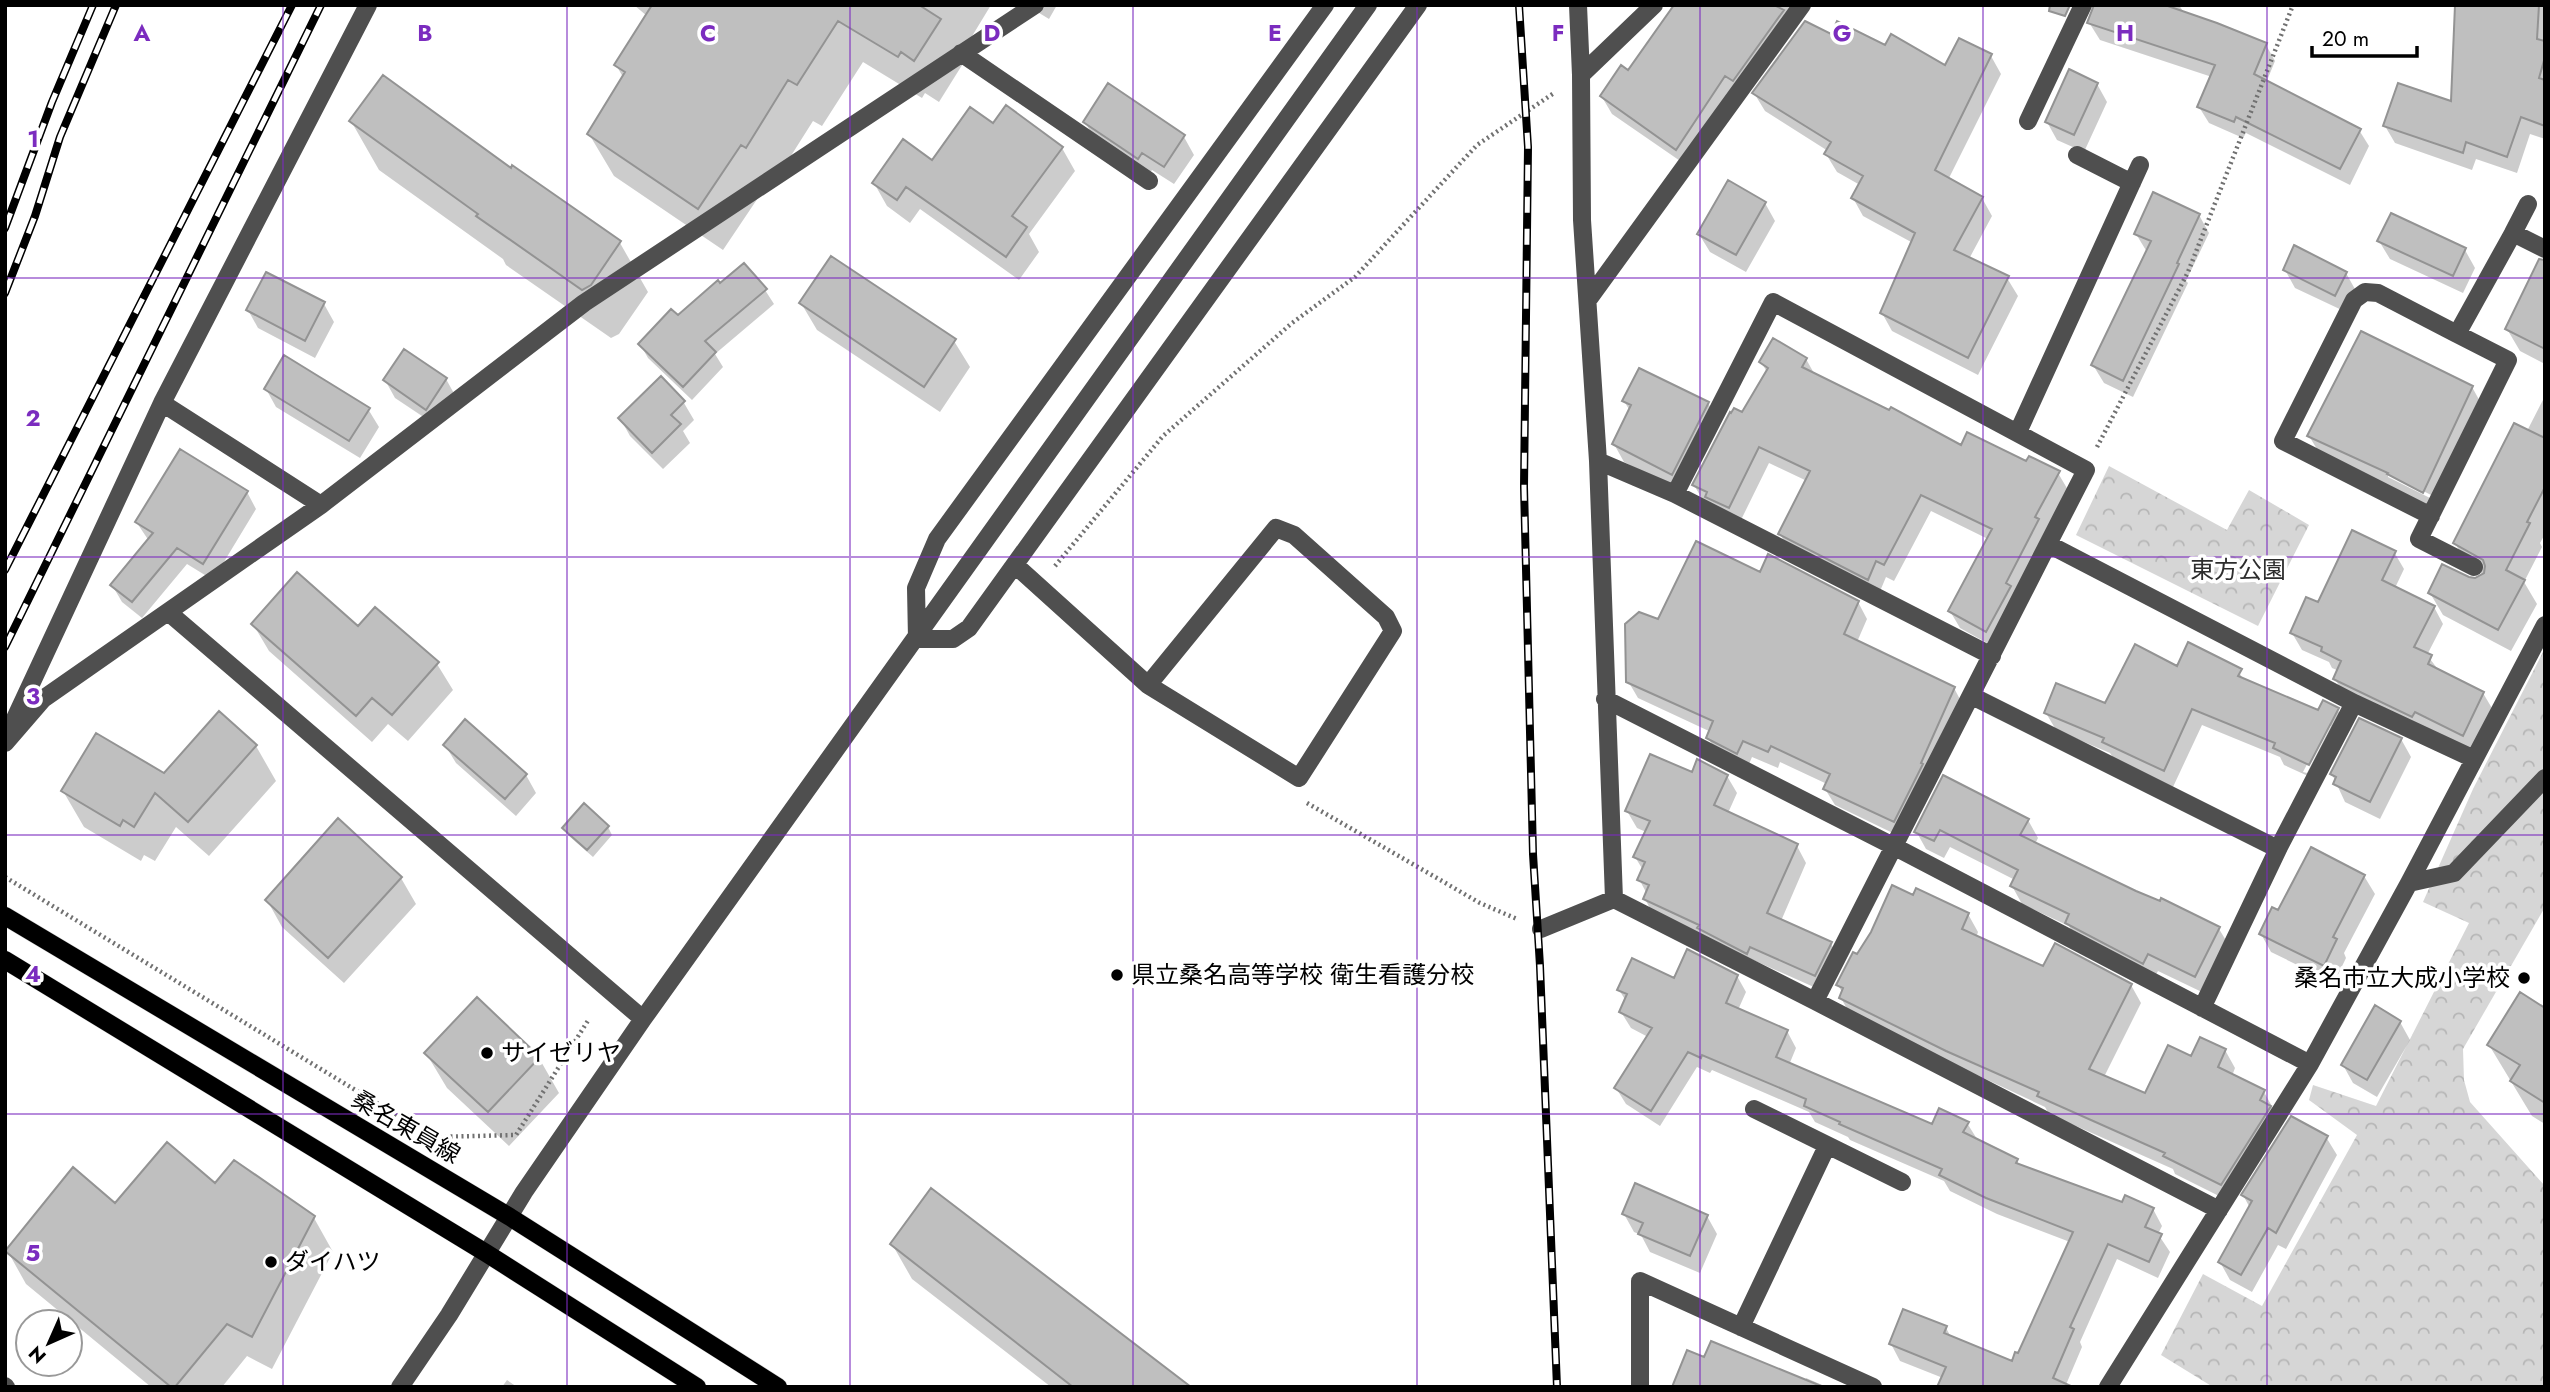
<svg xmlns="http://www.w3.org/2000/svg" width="2550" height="1392" viewBox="0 0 2550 1392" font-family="Jost,'Noto Sans JP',sans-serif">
<defs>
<pattern id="forest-crowns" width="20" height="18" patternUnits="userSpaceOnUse" patternTransform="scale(1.75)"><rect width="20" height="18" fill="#d6d6d6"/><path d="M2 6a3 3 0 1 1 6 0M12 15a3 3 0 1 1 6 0" fill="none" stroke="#b6b6b6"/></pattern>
</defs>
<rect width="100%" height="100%" fill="#fff"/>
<!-- forest -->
<path fill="url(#forest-crowns)" d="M2109,466L2227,530L2249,490L2309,525L2258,626L2076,535Z
M2545,648V907L2463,1049L2464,1080L2470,1102L2545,1186V1387H2213L2161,1355L2203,1274L2262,1306L2357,1135L2309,1100L2313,1085L2376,1106L2469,923L2423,902L2473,789Z"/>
<!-- shadow -->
<path fill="#0003" fill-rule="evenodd" d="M634,5H991L960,56L964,62L939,102L925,93L922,98L863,62L822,126L813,121L770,189L766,186L723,250L614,176L589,134L623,77L616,65L647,16Z
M1026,5H1057L1049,19Z
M1703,5H1797L1686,165L1612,114L1602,97Z
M2099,5H2179L2184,13L2266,45L2275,61L2266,83L2359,130L2369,146L2350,185L2246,133L2243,138L2209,123L2199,107L2212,77L2100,40L2090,24Z
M2457,5H2545V139L2530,134L2517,173L2476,159L2472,170L2395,143L2385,126L2452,103Z
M1832,36L1886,47L1946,67L1991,56L2001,74L1948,180L1982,198L1992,216L1969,259L2007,278L2018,296L1978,375L1892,331L1882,313L1913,243L1863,216L1853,198L1860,185L1837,172L1826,154L1828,151L1765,111L1754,93Z
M2097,84L2107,102L2084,152L2057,140L2047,122Z
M351,121L511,170L620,243L648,292L619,334L611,338L506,265L503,259L379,170Z
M1085,122L1184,137L1194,155L1174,184L1152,170L1148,176L1095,140Z
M993,126L1062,148L1075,171L1029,234L1039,252L1019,280L920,209L910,223L887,206L874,183L932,162Z
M1765,203L1775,221L1746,272L1710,252L1699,234Z
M2199,215L2209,233L2186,281L2188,283L2133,397L2104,383L2093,365L2147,252L2136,234Z
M2379,241L2465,250L2475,268L2463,293L2390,259Z
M744,265L765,290L774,304L715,354L723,367L692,400L648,358L640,344Z
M2285,270L2346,273L2356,291L2346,312L2295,288Z
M2545,285V364L2520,351L2507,329Z
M801,303L954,341L970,367L940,412L817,330Z
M324,304L334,322L315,358L258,328L248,310Z
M1806,359L1815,375L1962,448L2058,473L2068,490L1996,648L1960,628L1950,611L1988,539L1931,511L1894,581L1886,577L1878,596L1790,551L1780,534L1807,481L1769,463L1739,524L1704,502L1694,485L1743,414L1767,372L1761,362Z
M661,378L684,403L694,420L683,431L690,443L663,469L630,436L620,418Z
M446,379L456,397L437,426L395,398L385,380Z
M2472,387L2482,405L2433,510L2398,490L2320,454L2309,436ZM2388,473L2431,495L2430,498L2388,477Z
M266,389L368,409L379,427L360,458L276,407Z
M2545,396V534L2540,543L2542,547L2524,582L2537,604L2511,651L2443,615L2430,593L2476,580L2484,575L2468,566L2455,543L2527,431Z
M1624,401L1708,403L1718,421L1682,492L1624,462L1614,444L1630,411Z
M247,492L256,509L213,580L187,564L142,618L122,602L112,585L149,541L137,523Z
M2394,552L2404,569L2395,588L2434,607L2443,624L2427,655L2440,672L2483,693L2493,710L2473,752L2345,696L2335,679L2339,671L2332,668L2329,662L2302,650L2292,633L2319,605Z
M1760,574L1858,602L1867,619L1857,642L1954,688L1963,705L1903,838L1835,805L1825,789L1827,784L1780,762L1778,768L1752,757L1747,769L1718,754L1708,738L1711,732L1638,698L1628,681L1659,621Z
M253,624L359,629L437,664L453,690L408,741L388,724L372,742L269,651Z
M2178,668H2236L2244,680L2319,712L2337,709L2347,726L2319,781L2284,765L2280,757L2202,725L2173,787L2114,759L2110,753L2056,730L2046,713L2106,705ZM2327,726H2331L2307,773L2303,772Z
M2401,739L2411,757L2380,819L2345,802L2332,774Z
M445,745L526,775L536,793L516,816L456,763Z
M256,746L276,781L209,856L176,827L155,861L144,855L141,861L84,827L63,791L164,776Z
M1693,774L1727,776L1737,793L1728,813L1797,846L1806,863L1781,921L1831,944L1841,961L1825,992L1654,916L1645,899L1647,894L1639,879L1643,870L1635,857L1646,832L1637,828L1627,811Z
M2028,820L2038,838L2035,844L2161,904L2162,900L2219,929L2230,947L2206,994L2158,971L2153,980L2077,941L2069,926L2022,904L2012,886L2015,880L1950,847L1944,858L1926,849L1916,831Z
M608,827L612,835L593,857L569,836L564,828Z
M2364,876L2375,894L2344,953L2346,958L2334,983L2271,952L2261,934L2279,913Z
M401,878L416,904L344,983L282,927L267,900Z
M1913,897L1968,914L1978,932L1976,938L2044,969L2131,985L2141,1003L2104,1077L2146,1096L2192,1059L2225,1050L2235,1068L2232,1076L2264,1092L2274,1110L2231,1202L2175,1174L2173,1169L2049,1114L2045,1107L1851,1016L1841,998L1843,994L1838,985L1858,956Z
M1737,976L1746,992L1738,1010L1787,1031L1796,1048L1789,1065L1933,1127L1967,1123L1977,1139L2017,1161L2020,1166L2123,1204L2153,1209L2162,1226L2158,1234L2170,1252L2158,1278L2117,1259L2080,1342L2082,1347L2065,1387L1943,1378L1900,1361L1891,1344L1946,1328L1951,1337L2012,1363L2019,1356L2070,1242L1997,1214L1950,1191L1944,1181L1850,1140L1848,1137L1815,1122L1809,1112L1712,1070L1710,1073L1697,1067L1660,1126L1626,1104L1616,1088L1648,1037L1631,1028L1621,1012L1626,1001L1619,990L1675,980Z
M2545,1010V1124L2532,1116L2489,1045Z
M2400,1022L2410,1040L2377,1097L2353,1083L2343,1065Z
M426,1053L539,1058L559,1093L509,1146L447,1088Z
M2326,1137L2337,1155L2286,1249L2278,1245L2252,1292L2230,1280L2220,1262L2250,1208L2243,1195Z
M215,1186L314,1218L333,1252L272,1369L247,1356L222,1387H151L26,1284L7,1250L115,1206Z
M1624,1214L1707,1216L1717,1234L1700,1273L1650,1252L1641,1235L1634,1232Z
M892,1244L1188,1387H1051L912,1279Z
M1705,1360L1805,1381L1806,1378L1827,1387H1674Z
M507,1380L517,1387H502Z"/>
<!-- building -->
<path fill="#bfbfbf" stroke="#939393" stroke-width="2" d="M652,5H919L941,19L914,61L901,52L898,57L838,21L797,85L788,80L746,148L741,145L698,209L587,134L625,72L614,65Z
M1674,5H1774L1784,10L1733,81L1725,76L1676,150L1600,96L1621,65L1628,70Z
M2050,5H2070L2065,16L2049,11Z
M2094,5H2165L2217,23L2267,43L2254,74L2361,129L2340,169L2236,117L2234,122L2197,107L2215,65L2087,23Z
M2455,5H2539L2537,39L2545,41V57L2539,78L2545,80V126L2521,117L2507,157L2466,142L2463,153L2383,126L2398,83L2451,101Z
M1805,21L1831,34L1837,21L1885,45L1891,34L1945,65L1959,38L1992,54L1935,170L1983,197L1954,250L2009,276L1968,358L1880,313L1915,233L1851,198L1863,176L1824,154L1831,142L1752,93Z
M2069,69L2098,83L2074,135L2045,122Z
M383,75L511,168L512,165L621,241L591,285L582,290L476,216L478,214L349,121Z
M1108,83L1185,135L1164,167L1142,153L1138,159L1083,122Z
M1006,105L1063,147L1012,216L1027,227L1006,257L906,187L897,200L872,183L903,139L932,160L970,107L993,123Z
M1728,180L1766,202L1736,255L1697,234Z
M2153,192L2200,214L2177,263L2179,264L2123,381L2091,365L2151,241L2134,234Z
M2391,213L2466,248L2453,276L2377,241Z
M2294,245L2347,272L2335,296L2283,270Z
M831,256L956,339L924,387L799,303Z
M2539,259L2545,260V349L2505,329Z
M744,263L767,289L705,341L716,352L683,387L638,344L671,309L678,315L718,280L720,283Z
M266,272L325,302L305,341L246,310Z
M2361,331L2473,386L2423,493L2387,474L2388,473L2307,436Z
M1773,338L1807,358L1802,367L1889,410L1891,407L1961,445L1967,432L2026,461L2029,456L2060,471L2035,517L2039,519L2006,583L2011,586L1986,632L1948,611L1992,529L1921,495L1884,565L1876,561L1868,580L1778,534L1810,471L1759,447L1729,508L1705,497L1707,492L1692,485L1730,412L1731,413L1734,408L1742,412L1768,368L1759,362Z
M404,349L447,378L426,410L383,380Z
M284,355L370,408L349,441L264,389Z
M1639,368L1709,402L1672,475L1612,444L1631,405L1622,401Z
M661,376L685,401L671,415L681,424L652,453L618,418Z
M2514,423L2545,438V487L2527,522L2530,523L2506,570L2525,580L2498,630L2428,593L2442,564L2469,577L2475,578L2484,573L2485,566L2483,560L2453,543Z
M180,449L248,491L203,564L177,548L132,602L110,585L153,533L135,522Z
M2352,530L2396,551L2382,580L2435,606L2414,647L2432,655L2428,664L2484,692L2463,736L2415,712L2412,717L2333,679L2341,661L2321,651L2322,647L2290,633L2306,597L2318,602Z
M1696,541L1760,572L1768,554L1859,601L1844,634L1955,687L1921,763L1923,764L1894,822L1823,789L1830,774L1771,746L1768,752L1743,741L1737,754L1706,738L1713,721L1626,682L1625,624L1639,612L1658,619Z
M297,572L358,626L375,607L439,662L392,715L372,698L356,716L251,624Z
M2188,642L2242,669L2238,676L2318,710L2323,700L2339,708L2309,765L2273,748L2275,743L2192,709L2164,771L2102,742L2104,738L2044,713L2056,683L2105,703L2135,644L2177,666Z
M219,711L257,745L188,822L155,793L134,827L123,820L120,826L61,791L96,733L164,773Z
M2359,718L2402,738L2370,802L2333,784L2336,777L2330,774Z
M465,719L527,774L505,799L443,745Z
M1650,754L1692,772L1697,759L1728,775L1714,805L1798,844L1767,913L1832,942L1815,976L1750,947L1747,954L1697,928L1699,925L1643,899L1649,885L1637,880L1645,862L1633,857L1650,821L1625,811Z
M1943,775L2029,819L2020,835L2136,891L2160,901L2161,898L2220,927L2195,977L2148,954L2143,964L2065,923L2069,914L2010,886L2018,870L1940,830L1934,841L1914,832Z
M584,803L609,826L587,850L562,828Z
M338,818L402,877L328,958L265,900Z
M2311,847L2365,875L2333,937L2337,939L2324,966L2259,934L2272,907L2278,910Z
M1892,885L1913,895L1916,888L1969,913L1962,929L2043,966L2055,943L2132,984L2089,1069L2145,1093L2168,1045L2191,1056L2200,1037L2226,1049L2218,1067L2265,1090L2260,1100L2271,1106L2221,1185L2163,1156L2165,1153L2037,1096L2039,1092L1946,1051L1839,998L1843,988L1836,985L1853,952L1857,954L1871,932Z
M1687,949L1738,975L1726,1003L1788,1030L1776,1057L1932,1124L1939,1108L1969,1122L1963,1132L2018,1159L2016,1163L2122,1202L2125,1195L2154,1208L2145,1227L2162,1234L2149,1262L2108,1244L2070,1327L2074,1329L2053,1378L2073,1387H1937L1946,1367L1889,1344L1903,1309L1947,1326L1944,1333L2012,1361L2015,1352L2018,1353L2073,1232L1986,1198L1939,1175L1942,1169L1839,1124L1840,1122L1804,1106L1806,1099L1702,1055L1701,1058L1688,1052L1651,1111L1614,1088L1652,1028L1619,1012L1627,994L1617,990L1632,958L1674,978Z
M2520,992L2545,1008V1103L2510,1081L2520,1065L2487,1045Z
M477,997L540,1057L488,1112L424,1053Z
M2375,1005L2401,1021L2367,1080L2341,1065Z
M2291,1116L2328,1136L2276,1233L2268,1228L2241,1275L2218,1262L2252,1201L2241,1195Z
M167,1142L215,1183L234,1160L315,1216L252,1337L227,1324L175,1387H171L5,1251L73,1167L115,1203Z
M1635,1183L1708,1215L1690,1256L1638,1234L1643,1223L1622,1214Z
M931,1188L1191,1387H1073L890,1244Z
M1711,1341L1821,1386V1387H1672L1687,1350L1704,1357Z"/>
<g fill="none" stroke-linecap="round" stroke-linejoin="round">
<defs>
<path id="major" d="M5,916L510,1217L778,1387
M5,960L486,1253L697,1387"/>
</defs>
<!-- major casing -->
<use href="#major" stroke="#dbdbdb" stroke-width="19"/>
<!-- path -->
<path stroke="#717171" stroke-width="4.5" stroke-dasharray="2 3.5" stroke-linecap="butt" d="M2097,447L2188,272L2293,5
M1055,566L1163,436L1292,323L1355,277L1477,145L1554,93
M1307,803L1480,903L1517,919
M5,877L408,1122
M434,1137L516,1135L589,1019"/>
<!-- minor -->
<path stroke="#4f4f4f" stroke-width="18" d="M1578,5L1581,75L1582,220L1598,461L1614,899
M961,53L1149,181
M1581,75L1654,5
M2028,121L2083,5
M2077,155L2132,183
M2513,233L2528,204
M1588,300L1802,5
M2457,334L2508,360L2419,539L2474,567
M162,403L321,505
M2018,432L2140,165
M1598,461L1675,494L1992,656
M1675,494L1773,302L2086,470L2048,544
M2431,516L2283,441L2354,300L2365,292L2378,293L2457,334L2513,233L2545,249
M1015,565L1148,685L1299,778L1393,631L1386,617L1294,535L1276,528L1148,685
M168,612L643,1019
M917,639H953L969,628L1418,5
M917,639L916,588L937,539L1325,5
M1972,696L2278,849
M1605,699L1895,847L2310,1064
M2354,703L2474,759
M11,727L162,403L368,5
M5,743L43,699L321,505L584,303L1035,5
M2409,883L2454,873L2545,778
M1541,929L1614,899L1815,1001L2219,1210
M1815,1001L2048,544L2354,703L2278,849L2202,1008
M1754,1109L1902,1182
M1741,1327L1827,1146
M5,1386L6,1387
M400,1387L449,1315L524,1192L643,1019L1368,5
M1640,1387V1281L1873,1387
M2108,1387L2310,1064L2409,883L2545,625"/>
<!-- major -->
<use href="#major" stroke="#000" stroke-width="18"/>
<defs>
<path id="rail" d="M1519,5L1528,147L1524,487L1533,854L1540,966L1557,1387
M5,228L52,102L93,5
M5,293L35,216L60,137L116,5
M5,570L292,5
M5,647L321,5"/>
</defs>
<!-- rail casing -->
<use href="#rail" stroke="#000" stroke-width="8"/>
<!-- rail -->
<use href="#rail" stroke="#fff" stroke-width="5" stroke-dasharray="16" stroke-linecap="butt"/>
</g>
<!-- grid -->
<path fill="none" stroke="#7b2cbf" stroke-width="2" stroke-opacity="0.55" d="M283,5V1387M567,5V1387M850,5V1387M1133,5V1387M1417,5V1387M1700,5V1387M1983,5V1387M2267,5V1387M5,278H2545M5,557H2545M5,835H2545M5,1114H2545"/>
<!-- markers -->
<g fill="#000" stroke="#fff" stroke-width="2.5">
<circle cx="1117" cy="975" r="7"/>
<circle cx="2524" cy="978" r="7"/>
<circle cx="487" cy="1053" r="7"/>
<circle cx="271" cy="1262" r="7"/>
</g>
<g text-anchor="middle" stroke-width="7" stroke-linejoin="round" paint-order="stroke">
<!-- park labels -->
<g font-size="24" fill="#2d2d2d" stroke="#fff">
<text x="2238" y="578">東方公園</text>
</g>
<!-- poi labels -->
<g font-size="24" fill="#000" stroke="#fff" text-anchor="start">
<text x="1131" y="983">県立桑名高等学校 衛生看護分校</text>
<text x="2510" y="986" text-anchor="end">桑名市立大成小学校</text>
<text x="501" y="1061">サイゼリヤ</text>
<text x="285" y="1270">ダイハツ</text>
</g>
<!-- street labels -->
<g font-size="24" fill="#000" stroke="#fff">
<text transform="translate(406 1127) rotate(30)" y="8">桑名東員線</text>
</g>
</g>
<g font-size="23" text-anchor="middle" font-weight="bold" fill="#7b2cbf" stroke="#fff" stroke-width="7" stroke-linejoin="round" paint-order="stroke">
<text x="142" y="41">A</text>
<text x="425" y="41">B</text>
<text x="708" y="41">C</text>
<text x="992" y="41">D</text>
<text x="1275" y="41">E</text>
<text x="1558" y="41">F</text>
<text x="1842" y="41">G</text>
<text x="2125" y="41">H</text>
<text x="33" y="147">1</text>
<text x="33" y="426">2</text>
<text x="33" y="704">3</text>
<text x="33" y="982">4</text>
<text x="33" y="1261">5</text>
</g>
<!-- border -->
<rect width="2550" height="1392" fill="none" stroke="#000000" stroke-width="14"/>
<!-- north arrow -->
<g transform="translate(49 1343) rotate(225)"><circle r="33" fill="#ffffff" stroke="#999999" stroke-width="2"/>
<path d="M0-5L12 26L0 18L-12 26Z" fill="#000000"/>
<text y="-10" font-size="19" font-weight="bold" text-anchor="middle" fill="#000000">N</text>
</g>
<!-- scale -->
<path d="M2312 46v10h105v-10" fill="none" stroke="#000000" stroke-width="3.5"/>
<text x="2322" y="46" font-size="21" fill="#000000" stroke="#ffffff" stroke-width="5" paint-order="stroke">20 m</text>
</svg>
